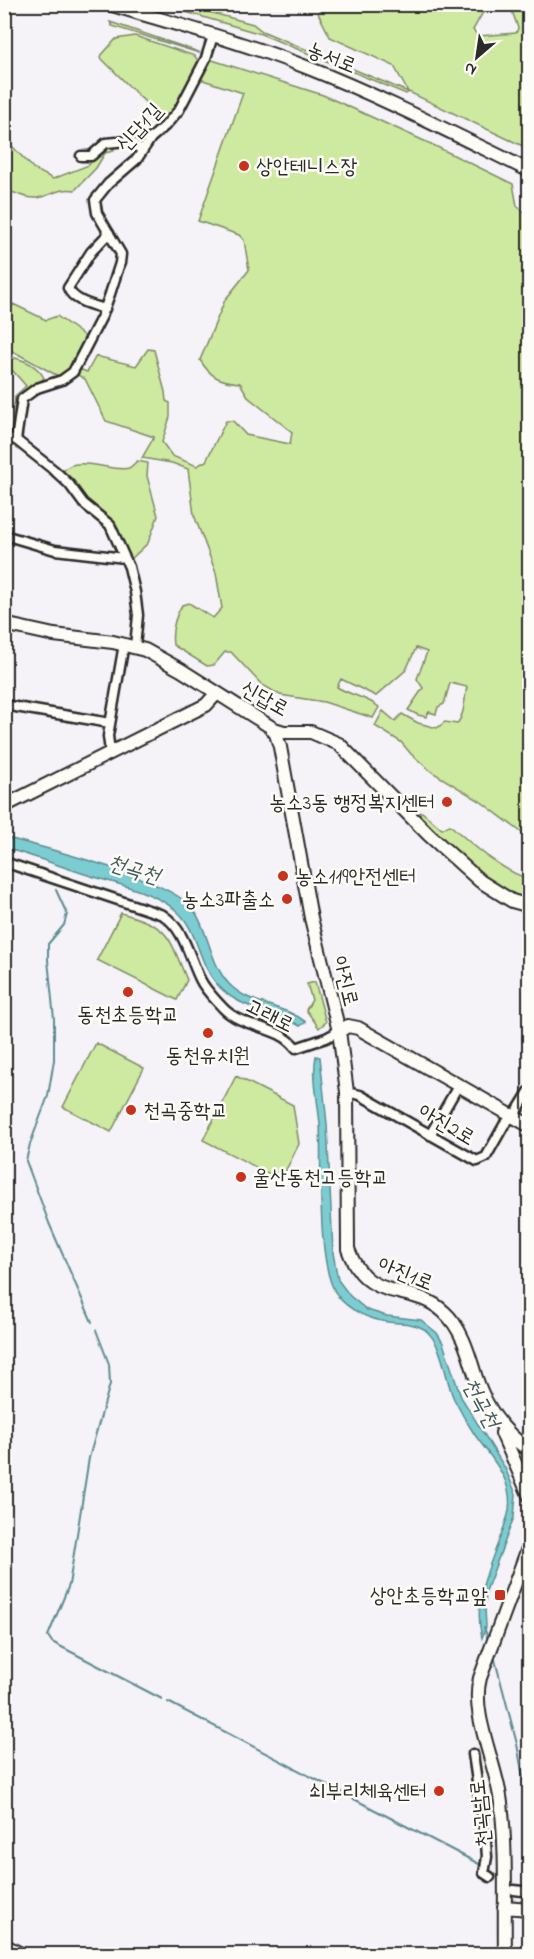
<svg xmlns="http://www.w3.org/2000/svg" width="534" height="1959" viewBox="0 0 534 1959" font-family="'Indie Flower','Poor Story',sans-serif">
<rect width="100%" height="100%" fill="#f5f2f8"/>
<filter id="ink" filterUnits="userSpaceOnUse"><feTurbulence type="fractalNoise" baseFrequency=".0167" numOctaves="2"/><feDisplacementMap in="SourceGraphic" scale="12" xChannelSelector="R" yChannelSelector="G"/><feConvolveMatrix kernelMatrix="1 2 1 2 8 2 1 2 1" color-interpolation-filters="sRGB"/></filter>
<g filter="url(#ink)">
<!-- green -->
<path fill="#cee9a0" stroke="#7c8a66" stroke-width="1.5" d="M162,5H183L253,24L262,31L408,92L394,66L330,37L318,13L322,5H487L473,30L478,36L516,33L518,28L510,5H529V149L409,92L406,94L261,34Z
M110,22L199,52V53L112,26Z
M135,36L195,56L199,63L179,102L164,121L100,57L116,39Z
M209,59L323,95L431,144L513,184L517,206L530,217L529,838L480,801L432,772L411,754L401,742L375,726L383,711L395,721L402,714L418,723L437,728L445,722L457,724C465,714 464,700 467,687L450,683L444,704L438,707L436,714L429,712L426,717L418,715L408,710L423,688L417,679L427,652L416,648L406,670L376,696L341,679L337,687C352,696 366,697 379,707L373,718L324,702L280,695L261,684L231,652H225L214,665L207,666L173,645C171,630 175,617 182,605L189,603L213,618L222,608L216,573L194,515L188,469L172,463L142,458L154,437L106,421L85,379L76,374L79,369L87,372L96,356L136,366L148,349L154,350L165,392L166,401L170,403V417L162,442L172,456L197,466L206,461L226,421H233L246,435L290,444L292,432L249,398L240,383C220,381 211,378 200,360L225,300L249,270L244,240L239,235L198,221L243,93L200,79Z
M10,144L34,169L53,179L89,165L99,150L113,144L114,151L105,153L96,168L75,190C60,187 51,196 37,198C26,199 15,193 5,189V149Z
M13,304L46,320L57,316L87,338L74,367L61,377L58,376L5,347L4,328Z
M15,358C27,361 38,366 44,378L22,397L12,435L15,396L26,386L13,371L5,369V362Z
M137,461L148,463L147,476L158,516L148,543L130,560L119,536L85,500L63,471C76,454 114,473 129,468C131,467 135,463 137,461Z
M422,812L442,829L450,825C473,845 500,870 529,879V899C489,890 448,844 420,815L419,813Z
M121,913C171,927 168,935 187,980L177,1000L97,960Z
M315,982L326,1022L319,1028L306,1010L312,1000L307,984Z
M96,1043L144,1068L111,1132L63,1107Z
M236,1076L293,1105L299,1144L281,1180L203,1140Z"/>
<!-- water -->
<path fill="#7ccdd2" stroke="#5c8c8f" stroke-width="1.5" d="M4,837C45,848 172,879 194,910C209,932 210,964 229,984C250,1006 283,1004 306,1022L300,1026C272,1009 239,1011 216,983C197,961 198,926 173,908C149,890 116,884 88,875C60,866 33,856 5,848Z
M316,1056L320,1057L327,1124L333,1253L338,1280L350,1296L367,1310L387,1316L421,1320L437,1333L443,1343L461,1397L505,1468L516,1494L514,1517L486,1591L485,1608L486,1627L482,1638C471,1592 495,1558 508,1515C516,1482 492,1459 475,1435C467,1423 460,1411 454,1399C444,1377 444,1344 424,1329C413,1322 400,1324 388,1322C370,1320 348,1310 337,1295C316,1266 322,1163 320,1124C318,1102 312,1077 316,1056Z"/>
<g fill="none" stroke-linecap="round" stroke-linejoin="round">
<!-- stream -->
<path stroke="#5c8c8f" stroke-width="2" d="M56,890L67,914L64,925L48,944V960L54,1019V1060L48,1096L30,1144L26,1161L49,1223L92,1322
M96,1330L109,1364L110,1384L89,1458L69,1585L48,1636L52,1642L162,1699
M484,1627L489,1642
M494,1656L517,1744L530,1816
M168,1702L346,1795
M352,1798L483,1866
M527,1889L530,1890
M529,1954L530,1923"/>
<defs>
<path id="street" d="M81,156H91L106,143L127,141L133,143L142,151
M105,309C92,305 73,301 68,288L91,252L109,233
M4,437L16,440L55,471L69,484L83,503L110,525L129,567L135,592L138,615L135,647
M16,440L22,399L37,388L62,380L73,372L102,316L110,294L120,263L121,254L97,213L95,200L108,184L137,159L151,138L165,126L179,110L206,58L213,36
M4,535L55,550L125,558
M4,705L110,723
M110,752L108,736L124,644
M4,862L163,915C185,930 189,957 200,979C205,990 215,999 223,1008C243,1029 279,1025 296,1048L326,1038L339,1031
M347,1092L360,1095L477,1161L486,1157L504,1125L517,1111L530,1090
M430,1135L458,1086
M473,1754L486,1843L487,1857L484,1873L490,1877
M514,1890L522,1891"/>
<path id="secondary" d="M109,4C175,24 242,42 306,67C382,97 456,135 530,171
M4,624L54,635L113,642L145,650L181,670L274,729L284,732H311L339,744L429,835L480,881L512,901L530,906
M271,728L276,734L280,747L311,918L339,1031L347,1092L348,1249C368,1306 411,1281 444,1312C462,1328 469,1355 476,1378C486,1408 504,1433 530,1451
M4,806L206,705L217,693
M339,1031L348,1026L358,1028L530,1126
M502,1433L530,1497
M504,1907L530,1909
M4,1945L21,1954
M505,1954C504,1904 507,1853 501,1803C497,1765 470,1714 480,1678L530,1543"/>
</defs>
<!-- street casing -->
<use href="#street" stroke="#2b2b2b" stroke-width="13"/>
<!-- secondary casing -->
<use href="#secondary" stroke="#2b2b2b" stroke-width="16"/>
<!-- street -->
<use href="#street" stroke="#fdfcf7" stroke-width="8"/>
<!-- secondary -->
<use href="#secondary" stroke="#fdfcf7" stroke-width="12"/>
</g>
</g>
<!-- markers -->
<g fill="#c8321e" stroke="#fdfcf7" stroke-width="2">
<circle cx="244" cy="166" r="6"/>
<circle cx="447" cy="802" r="6"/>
<circle cx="283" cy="876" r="6"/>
<circle cx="287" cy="899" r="6"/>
<circle cx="128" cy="992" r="6"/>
<circle cx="208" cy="1033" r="6"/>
<circle cx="131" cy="1110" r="6"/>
<circle cx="241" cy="1177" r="6"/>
<rect x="494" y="1589" width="12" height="12" rx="3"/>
<circle cx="439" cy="1791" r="6"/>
</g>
<g text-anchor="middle" stroke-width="5" stroke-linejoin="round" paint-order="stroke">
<!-- street labels -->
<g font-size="21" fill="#2b2b2b" stroke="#fdfcf7">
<text transform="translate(332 57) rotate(22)" y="7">농서로</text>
<text transform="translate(139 127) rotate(-48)" y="7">신답1길</text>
<text transform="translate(265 698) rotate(29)" y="7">신답로</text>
<text transform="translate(346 981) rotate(76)" y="7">아진로</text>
<text transform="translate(270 1015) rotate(26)" y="7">고래로</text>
<text transform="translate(447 1124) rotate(30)" y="7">아진2로</text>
<text transform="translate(406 1273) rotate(22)" y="7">아진1로</text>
<text transform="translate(480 1813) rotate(-96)" y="7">천곡남로</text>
</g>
<!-- poi labels -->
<g font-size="21" fill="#2b2b2b" stroke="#fdfcf7" text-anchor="start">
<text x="256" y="173">상안테니스장</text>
<text x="435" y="809" text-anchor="end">농소3동 행정복지센터</text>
<text x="295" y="883">농소119안전센터</text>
<text x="275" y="906" text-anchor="end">농소3파출소</text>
<text x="128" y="1021" text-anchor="middle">동천초등학교</text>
<text x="208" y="1062" text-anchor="middle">동천유치원</text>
<text x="143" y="1117">천곡중학교</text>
<text x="253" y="1184">울산동천고등학교</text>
<text x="488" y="1602" text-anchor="end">상안초등학교앞</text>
<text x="427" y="1798" text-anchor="end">쇠부리체육센터</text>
</g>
<!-- water labels -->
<g font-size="22" font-style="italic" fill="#435c5d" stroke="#fdfcf7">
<text transform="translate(134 868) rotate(17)" y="8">천곡천</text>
<text transform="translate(482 1402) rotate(61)" y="8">천곡천</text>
</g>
</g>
<!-- margin -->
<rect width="534" height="1959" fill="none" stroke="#fdfcf7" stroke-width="24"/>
<rect x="12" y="12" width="510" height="1935" fill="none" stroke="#2b2b2b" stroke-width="2" filter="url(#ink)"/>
<!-- north arrow -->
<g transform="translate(477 57) rotate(209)" stroke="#fdfcf7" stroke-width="4.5" paint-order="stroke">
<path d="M0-4.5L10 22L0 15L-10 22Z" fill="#2b2b2b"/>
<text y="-9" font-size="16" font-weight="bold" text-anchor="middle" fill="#2b2b2b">N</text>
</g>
</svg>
